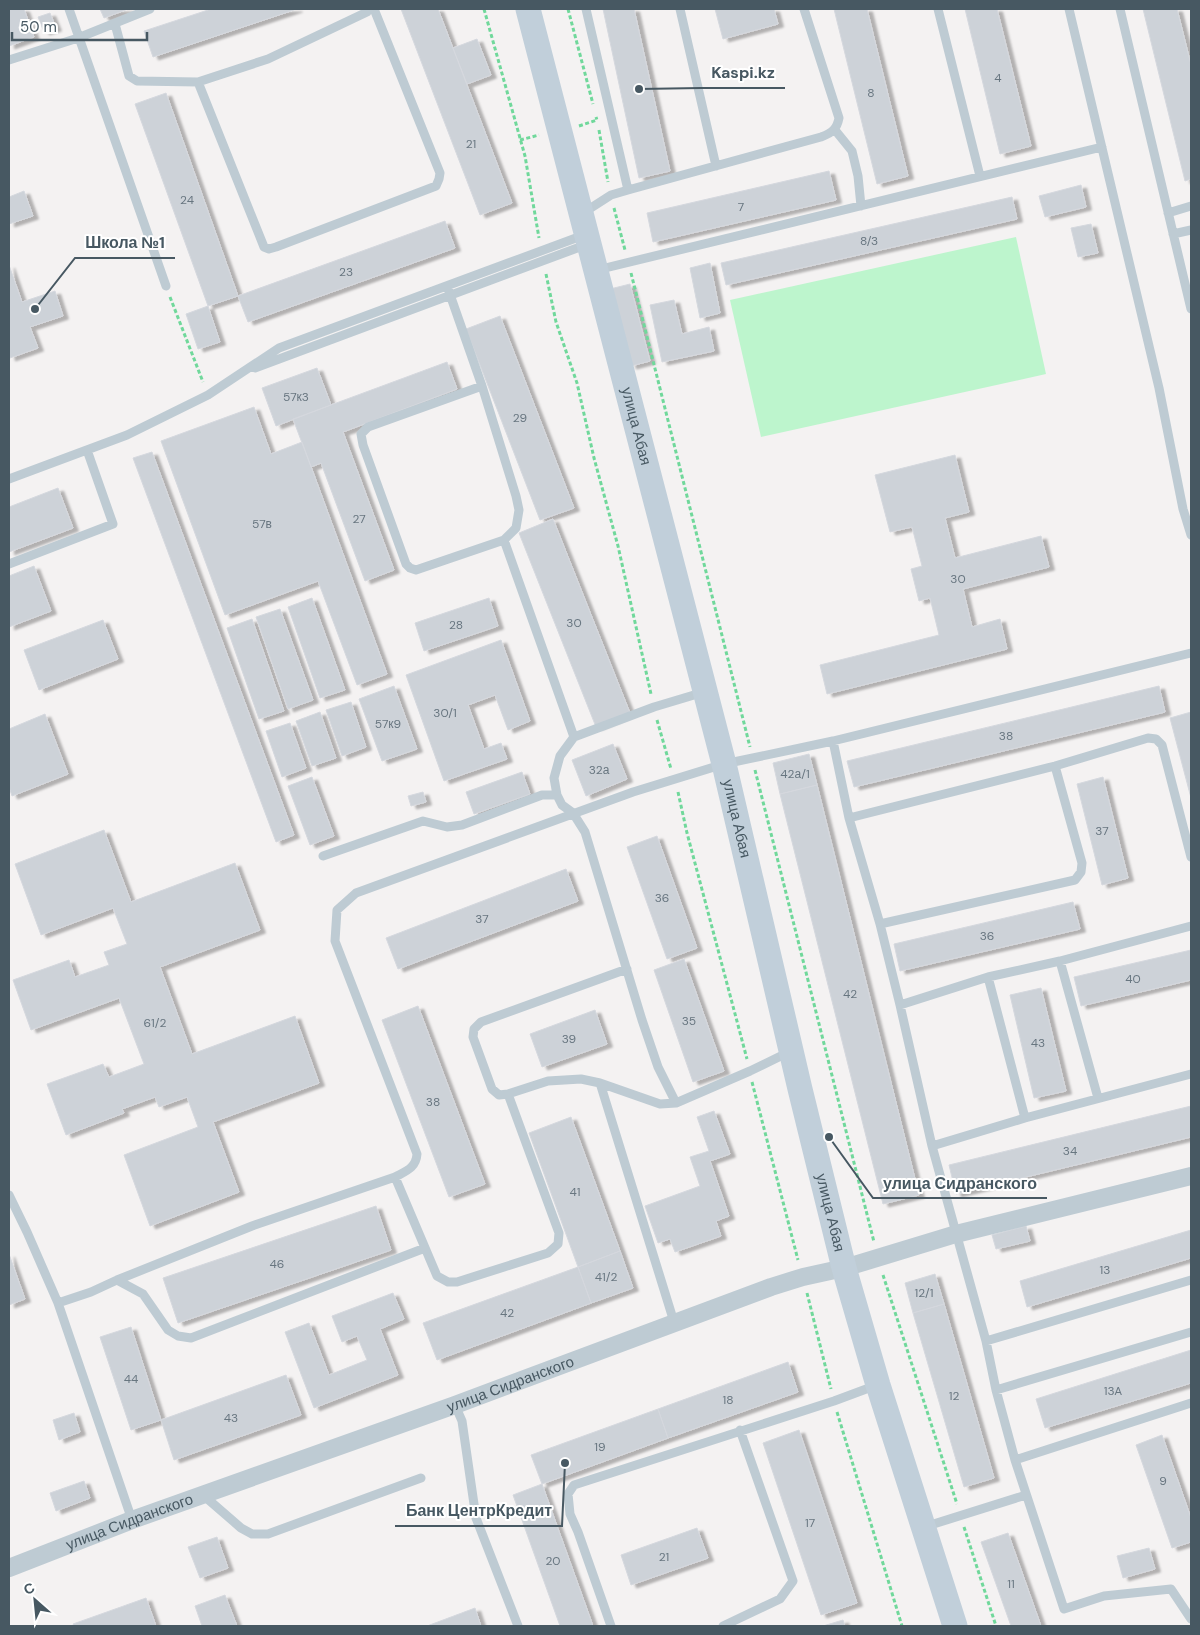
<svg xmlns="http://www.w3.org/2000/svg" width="1200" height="1635" viewBox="0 0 1200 1635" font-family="'DM Sans',sans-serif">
<defs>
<filter id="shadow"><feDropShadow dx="5.5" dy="3" stdDeviation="1" flood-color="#0004"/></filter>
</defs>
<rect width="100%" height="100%" fill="#f4f2f2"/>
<!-- green -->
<path fill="#bdf5cd" d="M1016,237L1046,374L761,437L730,300Z"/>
<!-- building -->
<path fill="#cdd2d8" stroke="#d5d8de" filter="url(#shadow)" d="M9,9H24L34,37L9,46Z
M100,9H128L104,18Z
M211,9H297L153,57L144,31Z
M401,9H438L512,203L480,215Z
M603,9H634L670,171L639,178Z
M715,9H774L778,24L723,39Z
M834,9H867L908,176L877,184Z
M965,9H997L1031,146L1000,154Z
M1143,9H1177L1191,65V179L1185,181Z
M50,13L56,28L44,32L38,17Z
M477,39L491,75L467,84L453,48Z
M166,93L238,296L208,306L135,104Z
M829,171L836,200L653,242L647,213Z
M1081,185L1086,207L1045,217L1039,196Z
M24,191L33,216L9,224V197Z
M1012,197L1017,219L726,285L721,263Z
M445,221L455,248L248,322L238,296Z
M1091,224L1098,253L1078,257L1071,228Z
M710,263L720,313L700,318L690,268Z
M9,265L22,302L55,291L63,316L30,327L38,348L10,358L9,353Z
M630,284L650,361L631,366L610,289Z
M674,300L682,334L709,327L714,351L662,362L650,305Z
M208,306L220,342L198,349L186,314Z
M500,316L574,508L540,520L466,329Z
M447,362L457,389L343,432L394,570L365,581L321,463L311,467L293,419Z
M317,368L331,405L276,426L262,388Z
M254,407L271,454L302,442L387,674L357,685L318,581L225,615L161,441Z
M152,452L294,835L276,842L133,458Z
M955,455L969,512L945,518L955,558L1041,536L1049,567L963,589L972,627L1000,619L1007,649L827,694L820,665L939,635L930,598L919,601L911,569L922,566L912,527L890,532L875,475Z
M58,488L73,528L9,552V507Z
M553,519L630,713L596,727L519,533Z
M34,566L51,611L9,627V576Z
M312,598L345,690L320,698L288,607Z
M489,598L498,626L424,651L415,623Z
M280,609L313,700L288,709L256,617Z
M252,619L284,711L259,719L227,628Z
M103,620L118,659L39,690L24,650Z
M501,640L530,721L508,730L495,695L468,705L484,749L501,743L507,759L444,781L406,675Z
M394,686L417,749L382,761L359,699Z
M1159,686L1165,712L854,787L847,761Z
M351,702L366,747L342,756L326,710Z
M320,712L336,758L312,766L296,721Z
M1191,712V798L1170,718Z
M45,714L68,774L12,796L9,787V729Z
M290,723L306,768L282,777L266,731Z
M613,744L627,779L586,796L572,760Z
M809,754L817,785L780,794L773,763Z
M522,772L530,794L474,814L466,792Z
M312,777L334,836L310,845L288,786Z
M1103,777L1128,878L1102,885L1077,784Z
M817,785L919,1195L883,1204L780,794Z
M423,792L426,802L411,806L408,796Z
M104,830L131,902L235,863L260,930L160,967L192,1054L295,1016L319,1083L213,1122L239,1192L150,1226L124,1155L198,1127L187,1097L159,1107L155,1097L122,1109L124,1113L66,1135L47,1084L103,1064L109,1077L144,1064L119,998L31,1030L13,980L69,960L75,977L109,965L104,952L127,944L113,908L41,935L15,864Z
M657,836L697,948L667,959L627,847Z
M566,869L578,901L398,969L386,938Z
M1073,902L1080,929L900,971L894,944Z
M1191,950V980L1081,1006L1074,977Z
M684,959L724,1071L693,1082L654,970Z
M1041,988L1066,1091L1034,1098L1010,995Z
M418,1006L485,1184L449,1197L382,1020Z
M595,1010L607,1044L542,1067L530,1034Z
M1191,1106V1137L956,1194L949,1165Z
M714,1111L730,1154L710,1161L729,1216L716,1221L721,1236L675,1252L670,1239L658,1243L645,1206L700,1186L690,1157L709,1151L697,1117Z
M571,1117L620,1251L578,1267L529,1133Z
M376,1206L391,1250L178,1323L163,1278Z
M1026,1226L1030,1241L996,1249L992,1235Z
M1191,1230V1258L1027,1307L1020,1281Z
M620,1251L633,1288L591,1303L578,1267Z
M9,1254L25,1299L9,1305Z
M578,1267L591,1303L437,1360L423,1323Z
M935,1274L944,1304L913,1313L905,1283Z
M393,1293L404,1319L380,1329L398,1375L314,1408L285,1332L309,1323L329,1375L367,1360L357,1336L342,1342L332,1316Z
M944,1304L994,1478L964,1487L913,1313Z
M131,1327L161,1420L131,1430L100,1337Z
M1191,1350V1383L1045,1428L1036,1399Z
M788,1362L798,1392L668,1438L658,1409Z
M286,1375L301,1415L174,1460L161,1420Z
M658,1409L668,1438L542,1484L531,1455Z
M74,1413L80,1432L59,1440L53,1420Z
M799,1430L857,1603L821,1615L763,1443Z
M1162,1435L1191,1518V1542L1172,1548L1136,1445Z
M84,1481L90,1498L56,1511L50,1493Z
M542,1484L593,1626H560L513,1495Z
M697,1528L708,1558L631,1585L621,1555Z
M1008,1533L1041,1626H1011L981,1542Z
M217,1537L228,1568L200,1578L188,1547Z
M1149,1548L1155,1569L1123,1578L1117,1556Z
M225,1595L237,1626H202L195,1606Z
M146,1598L156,1626H74L73,1624Z
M475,1608L481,1626H427Z
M843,1620L845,1626H823Z"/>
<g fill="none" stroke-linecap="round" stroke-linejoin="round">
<!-- path -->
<path stroke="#70d89b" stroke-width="3" stroke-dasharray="4 2.5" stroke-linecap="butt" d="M484,9L525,156L539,238
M568,9L593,104
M579,126L597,120L596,117
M599,130L608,182
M520,140L539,135
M614,208L625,250
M631,273L750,747
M546,274L556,322L577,383L594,458L618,546L651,694
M170,297L203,382
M657,720L671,769
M755,770L874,1242
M678,792L687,833L747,1059
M752,1082L798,1260
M883,1275L957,1504
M807,1293L831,1389
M837,1412L902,1626
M964,1527L996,1626"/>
<!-- lane -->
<path stroke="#becbd3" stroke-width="9" d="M69,9L166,286
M680,9L716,166
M938,9L980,176
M1069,9L1159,388L1183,509L1191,535
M1120,9L1191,309
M115,24L129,76L137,81L198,82L268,59L367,12L369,9
M9,60L78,38L150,9
M198,82L264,247L269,249L276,247L436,186L439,179L440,173L374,9
M835,130L852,151L858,176L861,206
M628,190L821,137C832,133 837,129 839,118L804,9
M583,213L611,195L628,190L586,9
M1168,213L1191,206
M1173,234L1191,230
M597,270L1102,147
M447,286L482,386L516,496L519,510L516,528L504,540L574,737L560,756L554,778L557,795
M255,368L588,244
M482,386L368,427L361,434L363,445L406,564L410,568L416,570L504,540
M9,479L127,435L208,395L279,348L584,235
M9,564L113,524L87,450
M574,737L654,707L704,692
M833,741L849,818L880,924L900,1005L932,1146L986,1341L996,1390L1015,1460L1064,1609L1104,1596L1171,1589L1191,1619
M849,818L1055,766L1148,738L1156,739L1162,745L1191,857
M323,856L423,821L447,827L462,825L542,795H557L562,805L573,813L585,832L642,1020L658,1067L676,1103
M880,924L1075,880L1081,872L1082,863L1055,766
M1060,961L1098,1098
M627,969L481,1022L474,1029L473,1037L492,1089L499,1095L508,1094L548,1081L581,1079L600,1083L660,1104L676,1103L750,1071L789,1052
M988,977L1025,1118
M900,1005L988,977L1060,961L1191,926
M600,1083L674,1322
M932,1146L1025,1118L1191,1074
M395,1177L437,1276L448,1282H457L548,1253L558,1244L559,1233L508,1094
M9,1195L27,1232L58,1303
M117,1280L143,1294L168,1330L178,1336L191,1338L425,1248
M986,1341L1191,1280
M996,1390L1191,1332
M455,1405L462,1421L476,1518L518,1626
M1015,1460L1191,1403
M203,1495L241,1528L252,1534H268L421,1478
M132,1520L58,1303L91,1292L117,1280L252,1226L395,1177C406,1171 416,1168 417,1154L335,941L337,910L356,893L633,792L724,764L833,741L1191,653
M924,1527L1026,1495
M611,1626L578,1532L570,1514L568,1494L574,1485L834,1401L877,1385
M723,1626L780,1599L793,1581L740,1430"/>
<!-- street -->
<path stroke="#becbd3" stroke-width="18" id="s1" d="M9,1568L132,1520L455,1405L771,1287L803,1277L844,1268L956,1234L1191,1176"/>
<!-- secondary -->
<path stroke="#c1cfda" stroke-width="25" id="s2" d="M528,9L724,764L800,1089L844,1268L878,1385L955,1626"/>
</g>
<g text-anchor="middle" stroke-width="4" stroke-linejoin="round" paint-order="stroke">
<!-- number labels -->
<g font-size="12" fill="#687680">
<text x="998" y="82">4</text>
<text x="871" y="97">8</text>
<text x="471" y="148">21</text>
<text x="187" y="204">24</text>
<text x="741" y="211">7</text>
<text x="869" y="245">8/3</text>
<text x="346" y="276">23</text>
<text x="296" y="401">57к3</text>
<text x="520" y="422">29</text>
<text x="359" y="523">27</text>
<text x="262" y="528">57в</text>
<text x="958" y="583">30</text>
<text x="574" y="627">30</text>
<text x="456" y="629">28</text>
<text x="445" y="717">30/1</text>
<text x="388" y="728">57к9</text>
<text x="1006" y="740">38</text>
<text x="599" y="774">32а</text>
<text x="795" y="778">42а/1</text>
<text x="1102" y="835">37</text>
<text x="662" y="902">36</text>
<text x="482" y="923">37</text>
<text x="987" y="940">36</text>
<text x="1133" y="983">40</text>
<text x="850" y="998">42</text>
<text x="689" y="1025">35</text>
<text x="155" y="1027">61/2</text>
<text x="569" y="1043">39</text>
<text x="1038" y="1047">43</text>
<text x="433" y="1106">38</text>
<text x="1070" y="1155">34</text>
<text x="575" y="1196">41</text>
<text x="277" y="1268">46</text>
<text x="1105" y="1274">13</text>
<text x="606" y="1281">41/2</text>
<text x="924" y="1297">12/1</text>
<text x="507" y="1317">42</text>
<text x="131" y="1383">44</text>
<text x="1113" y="1395">13A</text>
<text x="954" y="1400">12</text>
<text x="728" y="1404">18</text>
<text x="231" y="1422">43</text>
<text x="600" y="1451">19</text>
<text x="1163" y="1485">9</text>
<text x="810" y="1527">17</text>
<text x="664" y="1561">21</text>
<text x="553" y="1565">20</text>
<text x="1011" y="1588">11</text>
</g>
<!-- street labels -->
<g font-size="15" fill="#475862" stroke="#fff">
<text dy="5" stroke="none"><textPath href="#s2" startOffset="431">улица Абая</textPath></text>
<text dy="5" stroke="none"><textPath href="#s2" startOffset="836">улица Абая</textPath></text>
<text dy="5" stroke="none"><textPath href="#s2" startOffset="1241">улица Абая</textPath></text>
<text dy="5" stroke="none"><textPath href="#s1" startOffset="534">улица Сидранского</textPath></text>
<text dy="5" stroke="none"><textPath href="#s1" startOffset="129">улица Сидранского</textPath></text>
</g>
</g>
<!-- callouts -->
<path fill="none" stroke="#475862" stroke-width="2" d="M639 89L701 88H785M35 309L75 258H175M829 1137L873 1198H1047M565 1463L562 1526H395"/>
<g fill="#475862" stroke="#fff" stroke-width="2">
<circle cx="639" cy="89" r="5"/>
<circle cx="35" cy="309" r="5"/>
<circle cx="829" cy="1137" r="5"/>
<circle cx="565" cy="1463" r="5"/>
</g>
<g font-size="16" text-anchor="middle" font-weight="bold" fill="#475862" stroke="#fff" stroke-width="4" stroke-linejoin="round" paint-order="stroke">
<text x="743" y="78">Kaspi.kz</text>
<text x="125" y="248">Школа №1</text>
<text x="960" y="1189">улица Сидранского</text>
<text x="479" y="1516">Банк ЦентрКредит</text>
</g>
<!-- border -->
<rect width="1200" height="1635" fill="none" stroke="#475862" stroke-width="20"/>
<!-- north arrow -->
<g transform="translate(35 1600) rotate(333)" stroke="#ffffff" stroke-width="4" paint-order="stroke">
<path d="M0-4L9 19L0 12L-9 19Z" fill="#475862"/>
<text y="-8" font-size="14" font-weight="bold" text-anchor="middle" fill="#475862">С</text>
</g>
<!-- scale -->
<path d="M12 32v8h135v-8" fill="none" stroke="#475862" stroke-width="2.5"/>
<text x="20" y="32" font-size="15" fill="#475862" stroke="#ffffff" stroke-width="4" paint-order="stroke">50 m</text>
</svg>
